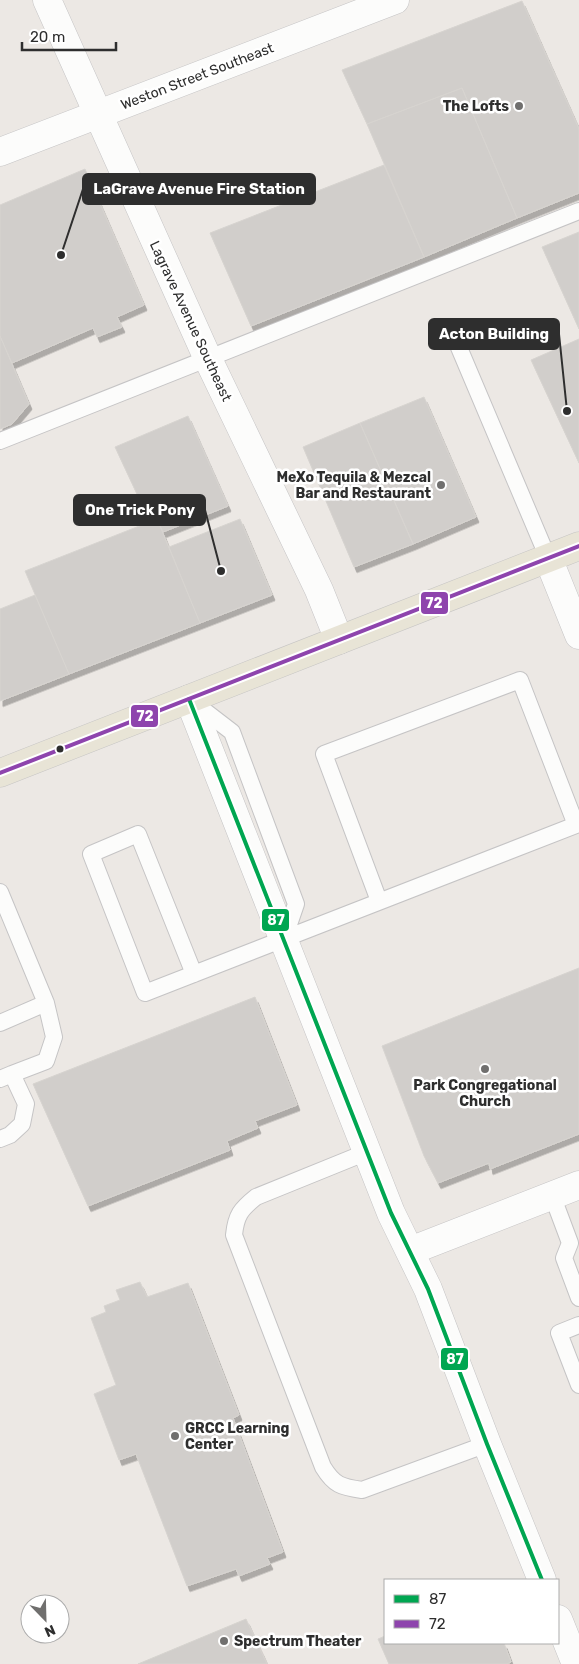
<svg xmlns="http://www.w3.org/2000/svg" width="579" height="1664" viewBox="0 0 579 1664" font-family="Rubik,sans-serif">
<defs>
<filter id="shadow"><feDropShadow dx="3" dy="5.5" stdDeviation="0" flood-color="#0004"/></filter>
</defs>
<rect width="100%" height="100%" fill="#ece8e4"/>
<!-- building -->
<path fill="#d1cecb" stroke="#d7d4d0" filter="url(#shadow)" d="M522,1L579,129V193L517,218L462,88L367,124L342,70Z
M462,88L517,218L424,257L367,124Z
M384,165L424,257L251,326L210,233Z
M85,169L144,305L117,317L122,327L97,337L93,328L12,363L0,336V205Z
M579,232V329L542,247Z
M0,336L29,404L12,424L0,429Z
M579,339V463L531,360Z
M424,397L476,517L413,544L360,423Z
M188,416L228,506L163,532L157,519L150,522L115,447Z
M360,423L413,544L354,567L303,447Z
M157,519L200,623L69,674L25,571Z
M240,519L272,595L200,623L169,547Z
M35,595L69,674L0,701V609Z
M579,968V1134L490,1169L489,1163L438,1183L424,1156L382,1046Z
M255,997L297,1105L255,1121L258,1128L227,1141L230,1150L88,1206L33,1084Z
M140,1282L147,1297L188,1283L239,1415L233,1418L283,1552L267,1558L270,1564L239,1576L236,1569L187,1586L136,1454L119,1460L94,1394L116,1385L91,1318L106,1312L104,1306L120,1300L116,1290Z
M246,1619L267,1664H138Z
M385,1636V1643H504L511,1662L507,1664H389L378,1639Z"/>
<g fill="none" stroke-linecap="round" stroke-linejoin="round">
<defs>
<path id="lane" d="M452,331L548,558
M0,441L579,211
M193,702L232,732L296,904L284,939
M0,892L46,1003L54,1037L46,1061L12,1074
M194,974L138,834L91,854L145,993L576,825L520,680L324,754L379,901
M0,1023L46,1003
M0,1079L12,1074L26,1104L22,1124L10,1135L0,1139
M367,1152L256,1197C241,1209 236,1215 234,1235L323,1467C334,1485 341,1487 362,1490L487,1444
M552,1195L570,1243L564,1258L579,1298
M579,1325L559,1333L579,1385"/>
<path id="street" d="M47,0L208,359L319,590L339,640"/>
<path id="secondary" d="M0,152L395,0
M548,558L579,635
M189,699L391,1213L428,1289L487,1444L542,1580
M410,1251L579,1185
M558,1619L576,1664"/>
<path id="primary" d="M0,773L579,546"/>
</defs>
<!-- lane casing -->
<use href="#lane" stroke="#c5c4c5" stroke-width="18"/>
<!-- street casing -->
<use href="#street" stroke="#c5c4c5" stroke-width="29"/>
<!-- secondary casing -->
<use href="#secondary" stroke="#c5c4c5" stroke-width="29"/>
<!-- primary casing -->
<use href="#primary" stroke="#c6c5c4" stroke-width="29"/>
<!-- lane -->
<use href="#lane" stroke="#fcfcfb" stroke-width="16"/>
<!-- street -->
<use href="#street" stroke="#fcfcfb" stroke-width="28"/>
<!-- secondary -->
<use href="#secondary" stroke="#fcfcfb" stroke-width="28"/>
<!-- primary -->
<use href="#primary" stroke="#e8e4d6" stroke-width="28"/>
<defs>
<path id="bus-1" d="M189,699L391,1213L428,1289L487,1444L542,1580"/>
<path id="bus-2" d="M0,773L579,546"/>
</defs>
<!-- bus-1 casing -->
<use href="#bus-1" stroke="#fff" stroke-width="8"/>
<!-- bus-2 casing -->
<use href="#bus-2" stroke="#fff" stroke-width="8"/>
<!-- bus-1 -->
<use href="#bus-1" stroke="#00a651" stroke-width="4"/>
<!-- bus-2 -->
<use href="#bus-2" stroke="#8e44ad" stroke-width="4"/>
</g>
<!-- markers -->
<g fill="#706f6e" stroke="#fff" stroke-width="2">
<circle cx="519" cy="106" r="5"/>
<circle cx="441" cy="485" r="5"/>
<circle cx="485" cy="1069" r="5"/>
<circle cx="175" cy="1436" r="5"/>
<circle cx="224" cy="1641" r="5"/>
</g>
<circle fill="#2e2e2e" stroke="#fff" stroke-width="2" cx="60" cy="749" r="4.5"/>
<g text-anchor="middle" stroke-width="5" stroke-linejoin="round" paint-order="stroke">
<!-- street labels -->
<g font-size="14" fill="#2e2e2e" stroke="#fff">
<text transform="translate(197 76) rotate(-21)" y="5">Weston Street Southeast</text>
<text transform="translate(191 321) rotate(65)" y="5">Lagrave Avenue Southeast</text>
</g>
<!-- poi labels -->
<g font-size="14" font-weight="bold" fill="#2e2e2e" stroke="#fff" text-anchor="end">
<text x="509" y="111">The Lofts</text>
<text x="431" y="482">MeXo Tequila &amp; Mezcal<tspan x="431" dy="16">Bar and Restaurant</tspan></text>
<text x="485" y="1090" text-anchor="middle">Park Congregational<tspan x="485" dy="16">Church</tspan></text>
<text x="185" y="1433" text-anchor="start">GRCC Learning<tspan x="185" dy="16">Center</tspan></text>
<text x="234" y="1646" text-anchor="start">Spectrum Theater</text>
</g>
</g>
<!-- callouts -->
<path fill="none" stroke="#2e2e2e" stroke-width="2" d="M61 255L83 189M567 411L559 334M221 571L205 510"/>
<g fill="#2e2e2e" stroke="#fff" stroke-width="2">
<circle cx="61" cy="255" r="5"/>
<circle cx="567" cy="411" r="5"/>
<circle cx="221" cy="571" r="5"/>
</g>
<g fill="#2e2e2e" stroke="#2e2e2e" stroke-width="2">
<rect x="83" y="174" width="232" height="30" rx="5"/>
<rect x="429" y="319" width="130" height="30" rx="5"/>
<rect x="74" y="495" width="131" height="30" rx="5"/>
</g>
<g font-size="15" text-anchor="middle" font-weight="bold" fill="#fff">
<text x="199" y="194">LaGrave Avenue Fire Station</text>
<text x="494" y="339">Acton Building</text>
<text x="140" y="515">One Trick Pony</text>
</g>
<g stroke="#fff" stroke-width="2">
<rect x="420" y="591" width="29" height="24" rx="5" fill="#8e44ad"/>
<rect x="130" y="704" width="29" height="24" rx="5" fill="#8e44ad"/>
<rect x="261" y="908" width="29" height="24" rx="5" fill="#00a651"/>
<rect x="440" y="1347" width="29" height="24" rx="5" fill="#00a651"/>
</g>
<g font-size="14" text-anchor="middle" font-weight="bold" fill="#fff">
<text x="434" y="608">72</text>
<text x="145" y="721">72</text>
<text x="276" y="925">87</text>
<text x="455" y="1364">87</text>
</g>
<!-- legend -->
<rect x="384" y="1579" width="175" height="65" fill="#ffffff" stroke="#ababab"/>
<rect x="394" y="1595" width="25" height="8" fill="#00a651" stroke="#ababab"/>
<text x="429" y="1604" font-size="15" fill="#2e2e2e">87</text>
<rect x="394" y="1620" width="25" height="8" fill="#8e44ad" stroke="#ababab"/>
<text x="429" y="1629" font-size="15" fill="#2e2e2e">72</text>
<!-- north arrow -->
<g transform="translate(45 1619) rotate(157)"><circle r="24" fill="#ffffff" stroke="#ababab"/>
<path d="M0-4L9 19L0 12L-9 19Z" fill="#706f6e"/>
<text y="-8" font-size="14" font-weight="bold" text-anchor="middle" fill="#2e2e2e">N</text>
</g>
<!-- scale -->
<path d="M22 42v8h94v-8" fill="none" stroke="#2e2e2e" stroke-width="2.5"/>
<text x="30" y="42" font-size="15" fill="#2e2e2e" stroke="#ffffff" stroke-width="4" paint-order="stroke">20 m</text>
</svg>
